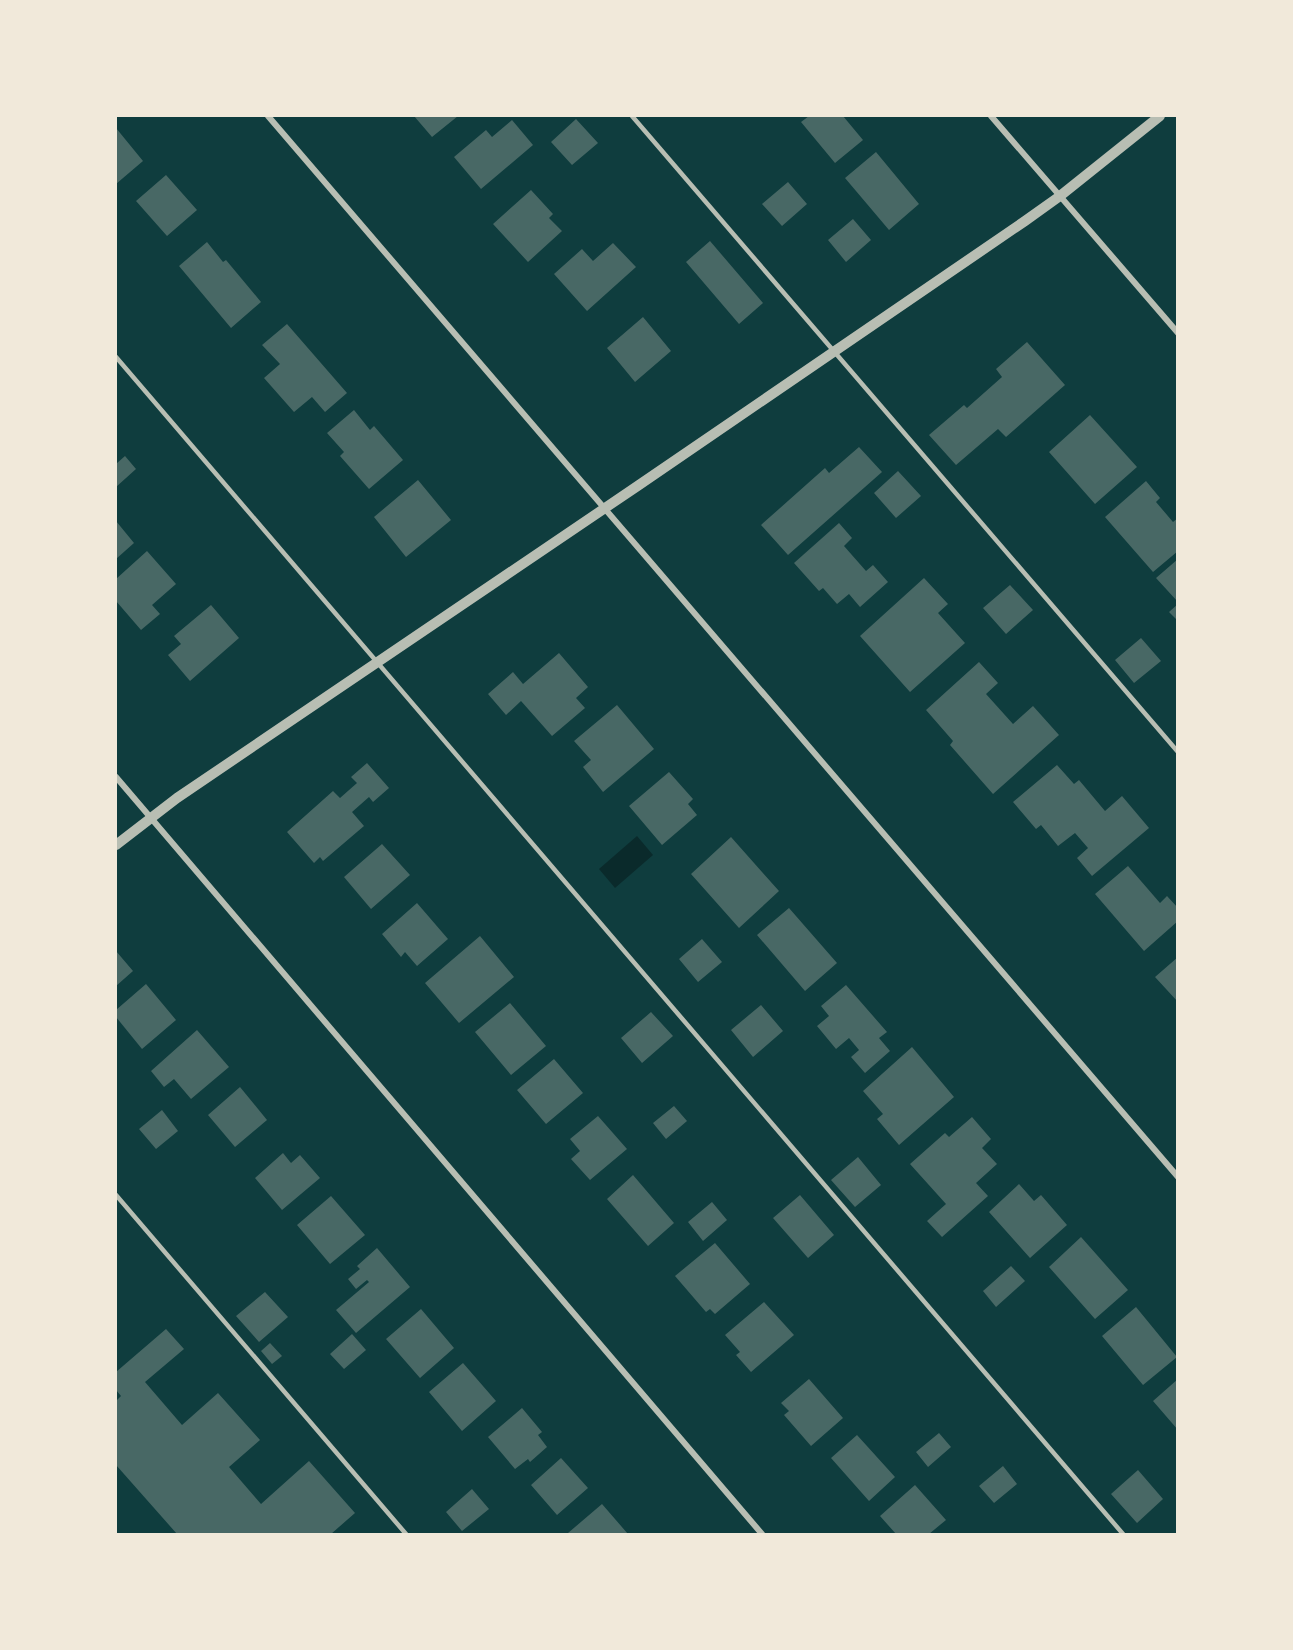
<svg xmlns="http://www.w3.org/2000/svg" width="1293" height="1650" viewBox="0 0 1293 1650" font-family="Georgia,serif">
<rect width="100%" height="100%" fill="#0f3d3e"/>
<!-- water -->
<path fill="#0a2a2b" d="M637,836L653,855L615,888L599,869Z"/>
<!-- building -->
<path fill="#486865" d="M414,116H458L432,137Z
M809,116H843L863,140L835,163L801,122Z
M576,119L598,143L572,165L551,142Z
M512,120L533,145L481,189L454,157L486,130L492,137Z
M116,128L143,161L116,184Z
M876,152L919,204L889,230L845,178Z
M166,175L197,210L167,236L136,201Z
M788,182L807,204L782,226L762,204Z
M531,190L553,214L549,218L562,231L528,262L493,224Z
M853,219L871,240L846,262L828,240Z
M710,241L763,303L739,324L686,262Z
M207,242L223,262L226,260L261,302L231,328L179,266Z
M613,243L636,267L587,311L554,274L582,249L593,261Z
M643,317L671,351L635,382L607,348Z
M287,324L347,393L325,412L312,397L294,412L264,378L280,364L262,345Z
M1027,342L1065,385L1006,437L998,429L956,465L929,435L964,405L967,408L1002,377L996,369Z
M354,410L370,430L374,426L403,460L369,489L340,456L344,452L327,433Z
M1090,415L1137,467L1095,504L1049,452Z
M859,447L882,472L788,555L761,525L825,468L829,473Z
M125,456L136,469L116,487V464Z
M898,471L921,496L896,518L874,493Z
M418,480L451,520L406,557L374,517Z
M1146,481L1160,498L1156,502L1173,522L1178,518V551L1153,572L1105,517Z
M116,521L134,543L116,559Z
M839,523L852,538L844,546L866,571L873,565L888,582L860,607L849,594L837,604L823,588L819,591L794,563Z
M147,551L176,584L152,605L160,614L141,630L116,601V579Z
M1178,559V602L1156,578Z
M924,578L948,604L938,613L965,643L910,692L860,636Z
M1010,585L1033,610L1006,634L983,608Z
M1178,604V621L1169,612Z
M211,605L239,638L190,681L168,655L181,644L174,636Z
M1141,638L1161,661L1134,683L1115,660Z
M559,653L588,687L576,698L585,708L552,736L521,701L506,715L488,694L513,672L523,684Z
M979,662L998,683L986,694L1013,724L1033,706L1059,735L993,794L950,745L953,741L926,710Z
M617,705L654,749L603,792L583,767L591,760L574,741Z
M367,763L389,788L373,802L369,797L352,812L364,826L323,861L320,857L314,863L287,832L333,791L340,798L357,783L351,777Z
M1057,765L1074,784L1079,780L1105,811L1122,796L1149,828L1092,876L1077,858L1088,848L1075,833L1058,846L1041,825L1036,829L1013,802Z
M669,772L693,799L688,804L697,815L662,845L629,806Z
M731,837L779,891L739,928L691,874Z
M382,844L410,875L371,909L344,877Z
M1128,866L1160,903L1167,896L1178,908V921L1144,951L1095,894Z
M417,903L448,939L417,966L405,952L401,957L382,934Z
M789,908L837,963L805,991L757,935Z
M480,936L514,977L459,1023L425,983Z
M702,939L722,962L698,982L679,959Z
M116,951L133,971L116,986Z
M1178,957V1002L1155,977Z
M146,984L176,1020L142,1049L116,1017V1010Z
M846,985L887,1032L879,1038L890,1051L865,1073L851,1057L859,1050L849,1038L836,1049L817,1026L829,1016L821,1006Z
M510,1003L546,1046L511,1075L475,1032Z
M761,1005L783,1031L753,1057L731,1030Z
M651,1012L673,1036L642,1063L621,1038Z
M197,1030L229,1067L191,1099L174,1079L164,1087L151,1071Z
M912,1047L954,1097L899,1145L877,1119L883,1114L863,1091Z
M554,1059L583,1093L546,1124L517,1090Z
M240,1087L267,1120L235,1147L208,1115Z
M674,1106L687,1121L666,1139L653,1123Z
M162,1110L178,1131L156,1149L139,1129Z
M598,1116L627,1149L590,1180L571,1159L580,1151L570,1139Z
M972,1117L991,1139L982,1148L997,1164L976,1183L988,1196L942,1237L927,1221L946,1204L910,1164L945,1133L949,1137Z
M283,1153L291,1163L300,1155L320,1178L282,1210L255,1178Z
M858,1157L881,1185L855,1207L831,1180Z
M633,1175L674,1223L648,1246L607,1199Z
M1019,1184L1034,1201L1041,1195L1067,1225L1030,1258L989,1212Z
M800,1195L834,1235L808,1258L773,1218Z
M331,1196L365,1235L330,1264L297,1225Z
M712,1202L727,1220L703,1241L688,1222Z
M1081,1237L1128,1290L1095,1319L1049,1267Z
M715,1243L750,1284L715,1314L710,1309L706,1312L675,1276Z
M377,1248L410,1287L356,1333L336,1310L369,1282L367,1280L356,1289L348,1279L360,1269L357,1266Z
M1011,1266L1025,1281L996,1307L983,1291Z
M265,1292L288,1317L259,1342L236,1316Z
M764,1302L794,1335L751,1372L736,1355L740,1352L725,1335Z
M1136,1307L1177,1357L1143,1385L1102,1336Z
M421,1309L454,1348L420,1378L386,1339Z
M166,1329L184,1349L145,1382L182,1425L218,1393L260,1440L229,1467L261,1504L309,1461L355,1513L331,1534H177L116,1465V1401L121,1396L116,1390V1372Z
M352,1334L366,1350L344,1369L330,1354Z
M270,1343L282,1356L272,1364L261,1351Z
M463,1363L496,1401L462,1431L429,1392Z
M809,1379L843,1418L811,1446L784,1415L789,1411L781,1403Z
M1178,1379V1430L1153,1401Z
M522,1408L542,1432L538,1435L547,1447L530,1462L528,1459L515,1469L488,1437Z
M939,1433L951,1447L928,1467L916,1452Z
M857,1435L895,1477L869,1501L831,1458Z
M561,1458L588,1488L557,1515L531,1485Z
M1003,1466L1017,1484L994,1503L979,1486Z
M1138,1470L1163,1499L1137,1523L1111,1494Z
M915,1485L946,1520L929,1534H896L880,1516Z
M472,1489L489,1509L462,1531L446,1512Z
M602,1504L628,1534H569L568,1533Z"/>
<g fill="none" stroke-linecap="round" stroke-linejoin="round">
<!-- service -->
<path stroke="#b8beb3" stroke-width="4.5" d="M632,116L1178,752
M116,357L1123,1534
M116,1195L406,1534"/>
<!-- minor -->
<path stroke="#b8beb3" stroke-width="6" d="M268,116L1178,1177
M991,116L1178,333
M116,777L762,1534"/>
<!-- tertiary -->
<path stroke="#b8beb3" stroke-width="10" d="M116,845L177,798L639,485L1025,221L1060,196L1160,116"/>
</g>
<!-- border -->
<rect width="1293" height="1650" fill="none" stroke="#f1e9da" stroke-width="234"/>
</svg>
